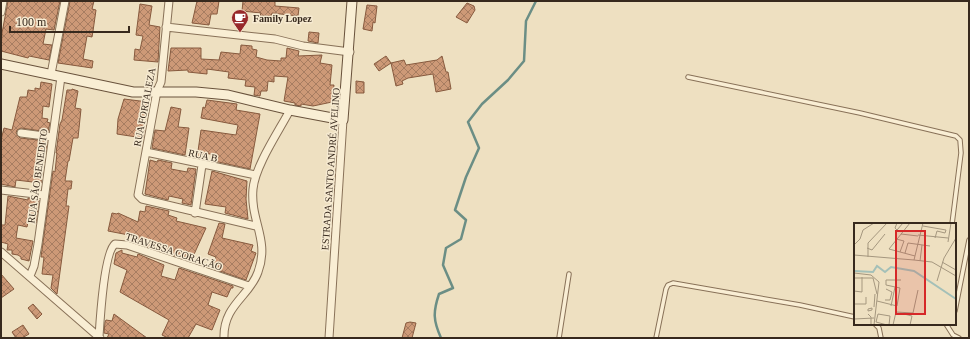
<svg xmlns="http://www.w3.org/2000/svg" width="970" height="339" viewBox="0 0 970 339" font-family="Georgia,serif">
<defs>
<pattern id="building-cross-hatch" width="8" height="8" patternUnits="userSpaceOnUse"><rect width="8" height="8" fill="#cd9977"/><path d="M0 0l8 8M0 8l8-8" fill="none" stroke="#a77d61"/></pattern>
</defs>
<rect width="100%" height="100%" fill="#eee0c1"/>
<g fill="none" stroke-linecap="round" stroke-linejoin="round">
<!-- stream -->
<path stroke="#6b8e85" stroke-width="2.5" d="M441,338C433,320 433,312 439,294L453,288L443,265L446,248L461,239L466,220L455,210L466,177L479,148L468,122L482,104L508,80L524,61L526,21L536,1"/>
</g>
<!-- building -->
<path fill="url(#building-cross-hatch)" stroke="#875a3e" d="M8,1H60L54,30L46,29L43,44L52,45L49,60L29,56L28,58L1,51L2,33Z
M70,1H94L92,9L96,10L93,31L92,37L87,36L83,59L93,61L92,68L58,63Z
M197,1H219L217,14H211L209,25L192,23Z
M243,1H275V6L299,8L298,16L272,13L271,16H260L261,13L242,11Z
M467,3L474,6L475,10L467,23L456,17Z
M140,4L152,6L149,25L160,27L158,62L134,60L135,49L140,50L143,36L136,35Z
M367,5L377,6L375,23L373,22L372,31L363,29Z
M309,32L319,33L318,43L308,41Z
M241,45L252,46V49L257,50L256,57L267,60L281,61V58H286L287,48L299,51L298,56L322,55L320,63L332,65L330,85H334L332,102L313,106L301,104V106L295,105V103L284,101L288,77L274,76V82L268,81L267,91H261L260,96L254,95L255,87L245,86L246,80L228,78L229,72L207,69V74L188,72V70L168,71L171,48H201V59L219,60L221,52L240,54Z
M386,56L391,63L379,71L374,64Z
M442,56L446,72H448L451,89L436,92L433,74L408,78L402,81L403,84L396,86L391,63L404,60L406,65L437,60Z
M356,81L364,82V93H356Z
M41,82L52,84L49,107L43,106L42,118L48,119L47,122L50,123L48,132L21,128L17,130L16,133L20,138L47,141L46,152L44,151L41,183L16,180L15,187L1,184V140L4,128L12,130L20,97H27L28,90L35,91V88L40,89Z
M72,89L78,91L75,108L81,109L78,138H73L69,161H68L65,181H72L71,189H68L66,206H69L57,294L51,288L53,275L42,274L44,257H41L53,171L55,172L57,153H56L60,124L62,120L67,90H72Z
M124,99L148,102L143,128H145L143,138L117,134L118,119Z
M207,100L237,104L236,110L260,114L250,169L214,161L216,155L204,153L203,159L197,158L201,130L236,135L238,125L201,118L203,107L205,108Z
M171,107L181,109L178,127L189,128L185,155L152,148L155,130L165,131Z
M150,160L157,162L158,160L172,163L171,169L187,172L188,168L196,169L191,205L182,203L183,199L169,196L168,200L145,194Z
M212,171L247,181L246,199L248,219L225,213L226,207L205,204Z
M8,196L28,200V198L39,200L36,223L28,222L27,227L18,225L16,238L33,241L29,261L21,259V257L18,255L12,254V250H7L8,244L1,242V225H5Z
M146,206L169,211L168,215L177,218L176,221L206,228L191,261L147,246L149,242L133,238L134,236L108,231L112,213L117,214L118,213L138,222L140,211L145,212Z
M219,223L225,224L222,238L253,245L251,251L256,253L246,280L211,268L216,257L208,254Z
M122,250V253L137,257L138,254L164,265L161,276L175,280L179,268L233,286V288H231L227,297L212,292L208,305L220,310L212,330L196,324L188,338H168L162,335L169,320L120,292L127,270L114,264L116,253Z
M1,274L14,289L1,298Z
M33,304L42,314L37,319L28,308Z
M114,314L140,333L147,338H107L109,334L104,333L105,322L106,320L112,321Z
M410,322L416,323L412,338H402L406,323Z
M23,325L29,334L22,338H16L12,332Z"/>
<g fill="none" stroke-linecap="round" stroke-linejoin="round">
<defs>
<path id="service" d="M688,77L860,113L956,136L960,140L961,153L952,224
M955,311L969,240
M875,324L879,328L881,338
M946,324L953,335L959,338
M559,338L569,274
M656,338L666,289L668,285L673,283L800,305L855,317"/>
<path id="minor" d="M169,1L161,82L157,91L138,195L142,199L256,226
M1,12L3,1
M166,27L275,39L303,46L350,52
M51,74L65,1
M21,133L52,137
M146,152L256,175
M1,190L44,195
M195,213L202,165
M1,252L100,338
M30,276L34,266L38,244L61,77
M99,337C100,321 104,252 115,244L127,245L249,286
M224,338C223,305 250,296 258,272C270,240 250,221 253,189C255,166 279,131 290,110
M329,338L343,120"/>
<path id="secondary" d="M1,64L133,92H196L228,95L290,110L343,120L352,1"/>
</defs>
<!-- service casing -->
<use href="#service" stroke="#887158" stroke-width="5.5"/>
<!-- minor casing -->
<use href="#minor" stroke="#887158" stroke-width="9"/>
<!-- secondary casing -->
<use href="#secondary" stroke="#69523c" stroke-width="11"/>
<!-- service -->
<use href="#service" stroke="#f9eed4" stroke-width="3.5"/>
<!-- minor -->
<use href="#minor" stroke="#f9eed4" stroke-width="7"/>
<!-- secondary -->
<use href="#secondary" stroke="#f9eed4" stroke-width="9"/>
</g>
<!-- icons -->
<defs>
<symbol id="cafe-pin" viewBox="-11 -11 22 30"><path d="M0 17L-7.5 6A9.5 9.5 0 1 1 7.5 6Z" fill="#97282a" stroke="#f6ead1"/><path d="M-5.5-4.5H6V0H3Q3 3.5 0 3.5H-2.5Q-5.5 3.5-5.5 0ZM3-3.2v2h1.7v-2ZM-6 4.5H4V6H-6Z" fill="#fff"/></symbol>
</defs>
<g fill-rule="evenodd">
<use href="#cafe-pin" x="230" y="8" width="20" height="27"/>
</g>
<g text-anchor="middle" stroke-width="3" stroke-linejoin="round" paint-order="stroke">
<!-- poi labels -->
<g font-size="10" font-weight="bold" fill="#37291d" stroke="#f6ead1" text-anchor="start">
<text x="253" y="22">Family Lopez</text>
</g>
<!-- street labels -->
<g font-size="10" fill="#37291d" stroke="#f6ead1">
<text transform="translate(144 107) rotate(-79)" y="4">RUA FORTALEZA</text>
<text transform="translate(203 155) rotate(12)" y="4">RUA B</text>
<text transform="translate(330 169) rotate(-86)" y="4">ESTRADA SANTO ANDRÉ AVELINO</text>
<text transform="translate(37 176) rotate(-82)" y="4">RUA SÃO BENEDITO</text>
<text transform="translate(174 251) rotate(18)" y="4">TRAVESSA CORAÇÃO</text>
</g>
</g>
<!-- overview -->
<g transform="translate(854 223)">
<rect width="102" height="102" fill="#eee0c1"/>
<path fill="none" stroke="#a4c0b8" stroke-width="2" d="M0,48L19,49L23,43L31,49L37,44L60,48L102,76"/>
<path fill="none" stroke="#a5977f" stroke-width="1" d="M43,0L41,5L43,7L49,0M56,0L35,26L61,33M69,0L60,37L78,39L102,53M69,3L92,7L91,10L83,8L81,15M47,11L64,13M64,12L94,15M42,16L50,18L46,29M94,19L97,0M0,22L6,16L9,7L20,0M13,25L18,27L31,11M51,30L54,20L76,23M0,32L60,37M14,34V20L33,0M66,38L68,22M88,39L102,47M0,50L17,52L25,59L20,102M0,55H19L23,71M83,58L90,35L102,15M0,68L8,69V54M31,77H36L38,69L32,66M23,78L43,83L46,65L32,62V57H47M0,81H12V74M37,83L41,64M20,84L21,71M18,85V87L14,88V86ZM46,90L58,93L56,102M14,91L17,94V102M0,96L20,95M33,102L22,99L24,91L36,93L35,102M39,102L42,89L59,90L64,67"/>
<path fill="#d62828" fill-opacity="0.15" stroke="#d62828" stroke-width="2" d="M42,8H71V91H42Z"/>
<rect width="102" height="102" fill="none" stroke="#37291d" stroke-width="2"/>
</g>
<!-- border -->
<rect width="970" height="339" fill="none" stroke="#37291d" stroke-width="4"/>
<!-- scale -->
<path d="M10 26v6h119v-6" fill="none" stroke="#37291d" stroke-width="2"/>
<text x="16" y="26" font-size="12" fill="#37291d" stroke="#f6ead1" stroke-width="3" paint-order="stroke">100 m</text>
</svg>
